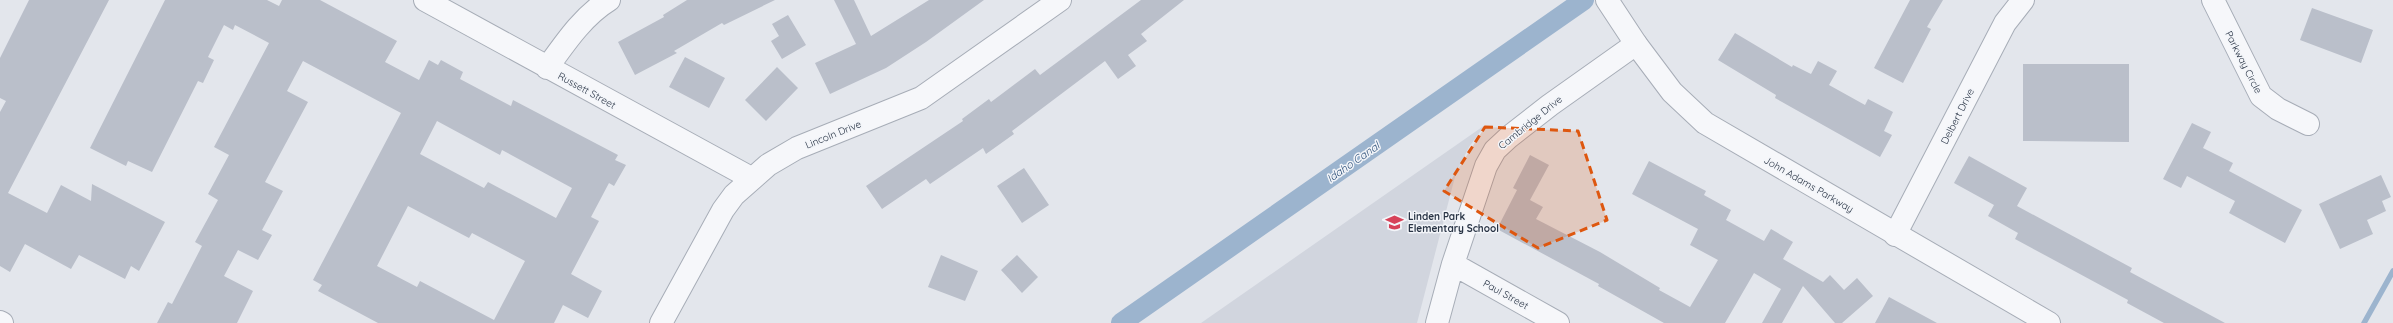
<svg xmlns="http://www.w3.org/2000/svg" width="2393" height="323" viewBox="0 0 2393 323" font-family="Quicksand,sans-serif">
<rect width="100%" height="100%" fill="#e3e6ec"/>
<!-- built -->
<path fill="#d1d5de" d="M1485,125L1469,147L1456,173L1417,323H1201Z"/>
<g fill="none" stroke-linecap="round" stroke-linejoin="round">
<!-- stream -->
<path stroke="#9cb4ce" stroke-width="5.5" d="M2364,323L2393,271"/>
<!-- canal -->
<path stroke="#9cb4ce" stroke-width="20" d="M1121,323L1584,0"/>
</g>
<!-- building -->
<path fill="#babfca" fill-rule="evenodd" d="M29,0H109L8,193L47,213L61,185L91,201L92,184L165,222L139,271L131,266L125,279L79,255L71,269L25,244L10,272L0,266V112L6,101L0,98V58Z
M165,0H267L279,6L282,0H320L397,41L385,62L419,80L429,60L438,65L441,60L463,72L460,79L511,106L513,100L618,155L615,160L626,165L614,186L609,183L591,217L599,221L571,274L602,291L588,318L563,305L554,323H378L318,291L322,285L313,280L401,113L303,61L287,91L308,102L265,182L283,191L262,230L272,235L258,260L238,250L224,276L253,291L237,323H157L168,302L172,304L202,246L195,242L218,200L208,194L229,155L214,147L269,43L235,25L233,30L224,25L208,57L214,60L203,83L198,81L152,172L128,161L126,166L90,148ZM437,121L500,155L502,150L572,188L556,218L488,182L484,188L420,154ZM408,206L469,238L472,233L525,261L494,320L420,281L417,287L377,266Z
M687,0H775L724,25L722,23L674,51L677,53L635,75L618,42L664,17L663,15Z
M834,0H854L871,36L929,0H984L926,42L886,68L830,94L815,63L856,44Z
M1141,0H1184L1141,34L1147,41L1128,55L1136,66L1118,79L1105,61L1012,131L1014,134L986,154L983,148L930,184L926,179L882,209L866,186L963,121L962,119L989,99L991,102L1035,69L1040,75Z
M1910,0H1943L1927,27L1931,29L1903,83L1874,68Z
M2312,8L2373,30L2361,63L2300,40Z
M788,15L806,45L782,59L771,41L779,36L772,24Z
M1735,33L1792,67L1793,65L1811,74L1818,61L1837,71L1829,85L1865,105L1868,99L1893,112L1884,131L1892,135L1880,157L1775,98L1776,95L1718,60Z
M685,57L725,78L709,108L669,87Z
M2023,64H2129V142L2023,141Z
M777,67L798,88L766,121L745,100Z
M2192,123L2211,132L2203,148L2233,163L2229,171L2302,210L2285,243L2229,213L2235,201L2187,176L2181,188L2163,179Z
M1530,155L1549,165L1530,200L1543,207L1536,219L1600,252L1660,288L1659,290L1690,307L1718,260L1690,245L1698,229L1632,194L1649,161L1706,191L1704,195L1731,210L1726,220L1764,241L1771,229L1793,242L1783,259L1823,282L1830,275L1844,290L1857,278L1873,296L1842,323H1835L1803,286L1782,323H1762L1781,289L1754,273L1725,323H1664L1598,286L1599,284L1497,229L1517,190L1513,188Z
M1969,156L2027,188L2017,206L2132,268L2130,272L2225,323H2164L2127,303L2128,300L2015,239L2018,233L1988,216L1994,205L1954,183Z
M1024,168L1049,205L1022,223L997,186Z
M2381,175L2391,197L2382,201L2386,211L2367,220L2373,234L2340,249L2319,204Z
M941,255L978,271L965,301L928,287Z
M1017,255L1038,277L1022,293L1001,270Z
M1889,297L1937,323H1875Z"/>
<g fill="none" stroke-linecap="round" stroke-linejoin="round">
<defs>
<path id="minor" d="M425,0L751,178
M2213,0L2261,96L2278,109L2308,124
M547,68C565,43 583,16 609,0
M1895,235L2005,23L2023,0
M1453,264L1558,323
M661,323L723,210L734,195L768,165L797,148L921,98L1060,0
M1437,323L1453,264L1486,166L1495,150L1509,137L1550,105L1636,44"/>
<path id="tertiary" d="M1607,0L1636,44L1672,92L1705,123L2049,323
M0,322L2,323"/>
</defs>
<!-- minor casing -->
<use href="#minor" stroke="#a7adb7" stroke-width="24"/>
<!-- tertiary casing -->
<use href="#tertiary" stroke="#a7adb7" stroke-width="24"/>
<!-- minor -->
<use href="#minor" stroke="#f6f7fa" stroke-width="22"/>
<!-- tertiary -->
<use href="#tertiary" stroke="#f6f7fa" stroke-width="22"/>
</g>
<!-- marked area -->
<path fill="#de570f" fill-opacity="0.2" stroke="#de570f" stroke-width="3" stroke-dasharray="8 5" stroke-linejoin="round" d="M1485,127L1578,131L1607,220L1538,248L1444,191Z"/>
<!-- icons -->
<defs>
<symbol id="school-bare" viewBox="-9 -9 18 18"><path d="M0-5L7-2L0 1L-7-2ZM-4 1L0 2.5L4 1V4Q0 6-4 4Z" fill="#d74259" stroke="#f3f5f9" stroke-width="2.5" paint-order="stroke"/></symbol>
</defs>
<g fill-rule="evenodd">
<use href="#school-bare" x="1382" y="210" width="25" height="25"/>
</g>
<g text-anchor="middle" stroke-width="3" stroke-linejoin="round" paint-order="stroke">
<!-- street labels -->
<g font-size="10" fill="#293445" stroke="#f3f5f9">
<text transform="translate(2244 62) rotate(63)" y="4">Parkway Circle</text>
<text transform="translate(587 90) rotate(29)" y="4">Russett Street</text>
<text transform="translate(1957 116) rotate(-63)" y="4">Delbert Drive</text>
<text transform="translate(1530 122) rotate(-39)" y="4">Cambridge Drive</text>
<text transform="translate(833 134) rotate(-22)" y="4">Lincoln Drive</text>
<text transform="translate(1809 184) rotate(30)" y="4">John Adams Parkway</text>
<text transform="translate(1506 294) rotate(29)" y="4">Paul Street</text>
</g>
<!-- poi labels -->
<g font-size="10" font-weight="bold" fill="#293445" stroke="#f3f5f9" text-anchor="start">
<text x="1408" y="220">Linden Park<tspan x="1408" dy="12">Elementary School</tspan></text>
</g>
<!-- water labels -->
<g font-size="11" font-style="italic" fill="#30537c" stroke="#f3f5f9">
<text transform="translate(1353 162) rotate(-35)" y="4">Idaho Canal</text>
</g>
</g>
</svg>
